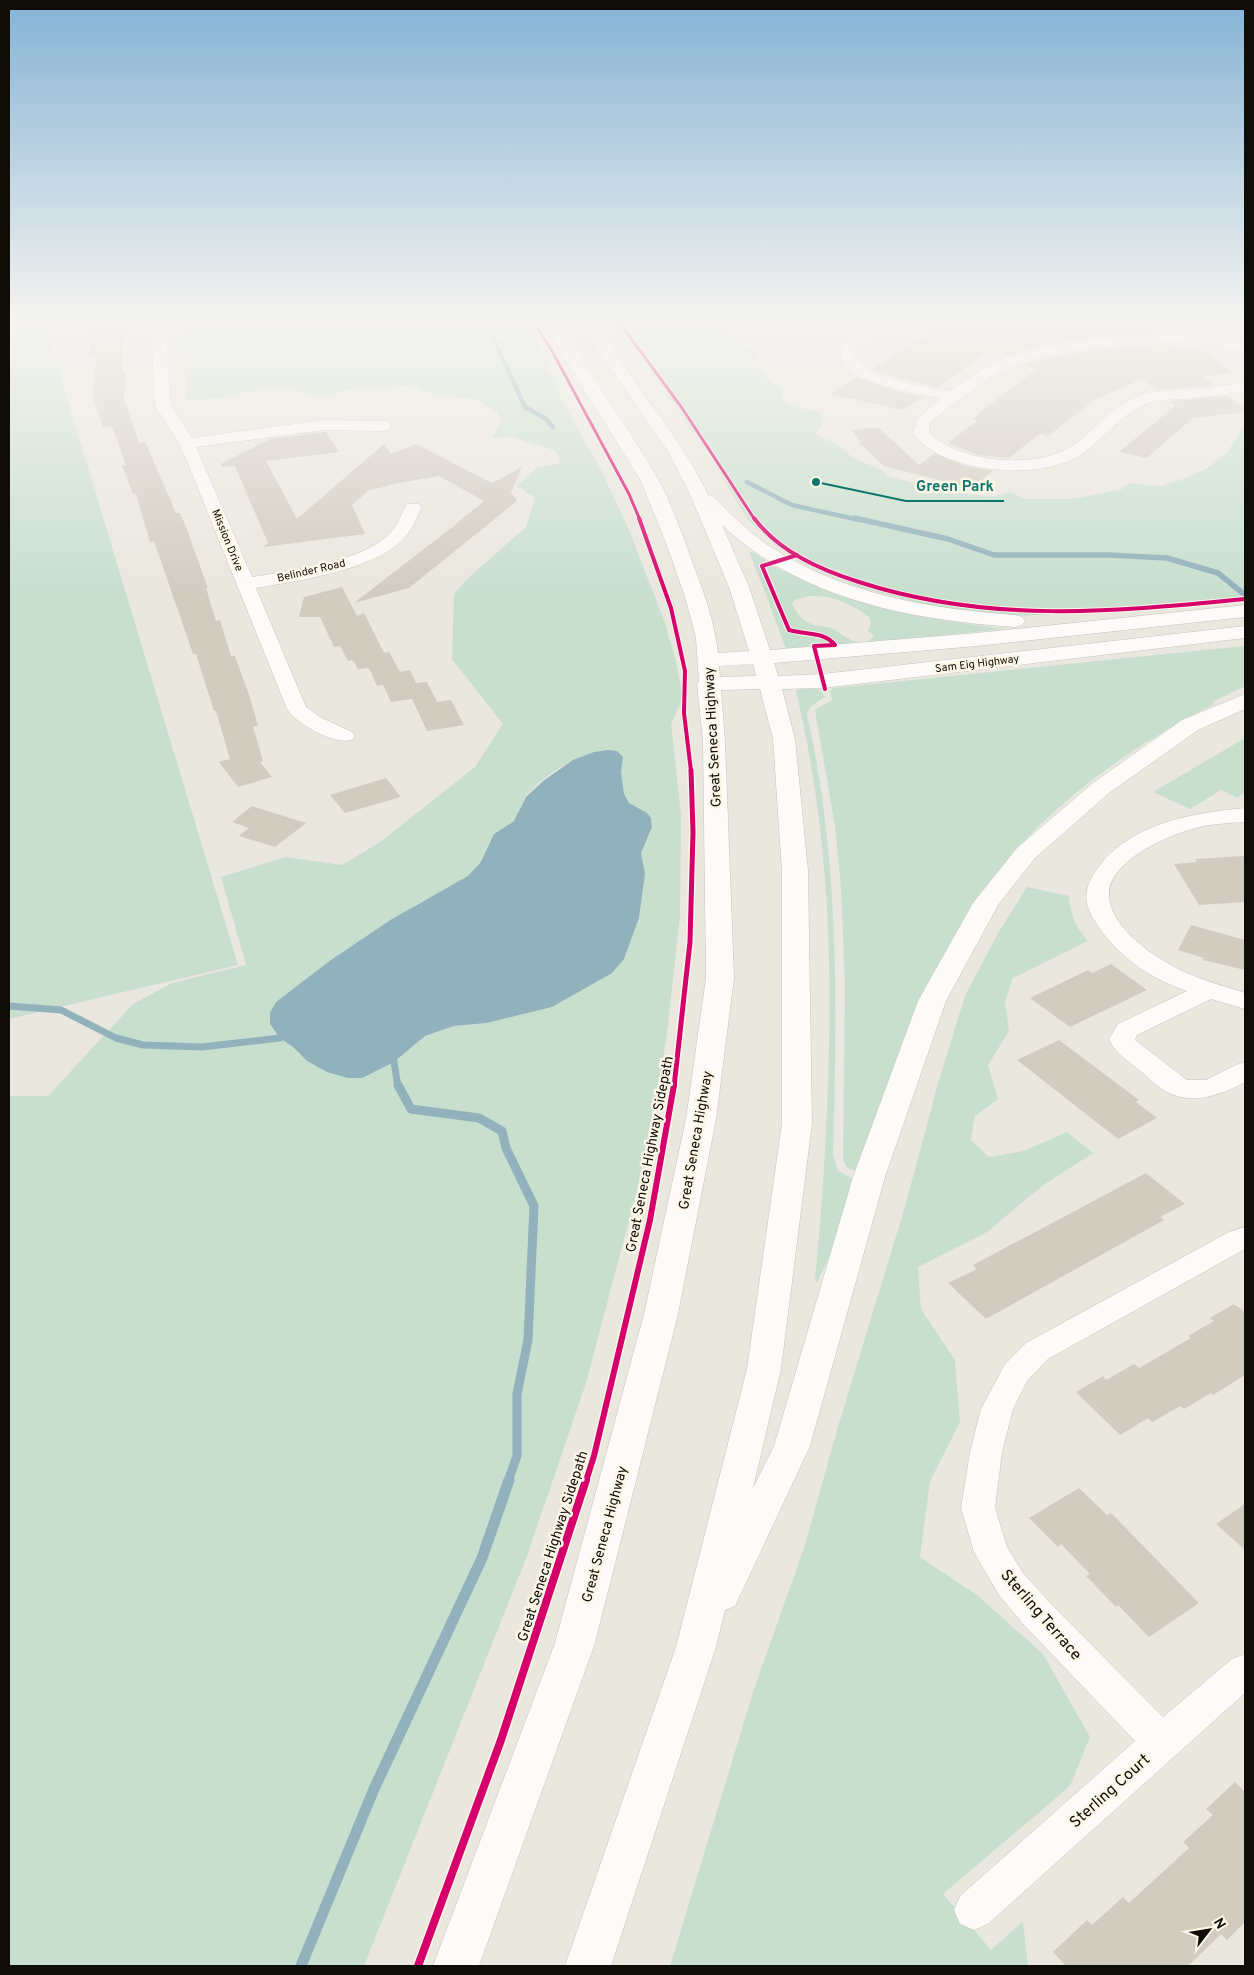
<svg xmlns="http://www.w3.org/2000/svg" width="1254" height="1975" viewBox="0 0 1254 1975" font-family="Overpass,sans-serif">
<rect width="100%" height="100%" fill="#eae7de"/>
<!-- green -->
<path fill="#c8dfce" fill-rule="evenodd" d="M9,318H43L238,965L9,1019Z
M181,318H526L564,404L601,470L629,530L665,623L676,662L683,697L671,724L681,815L680,916L668,1026L659,1085L637,1190L586,1383L527,1556L364,1966H9V1096H48L133,1004L172,983L246,965L221,877L285,857L342,865L380,842L475,767L503,724L452,659L454,594L467,579L526,527L535,498L517,486L537,468L561,463L556,451L512,437L492,438L501,422L497,412L475,399L431,395L418,385L352,389L320,397L294,389H259L229,397L187,400ZM608,750L621,772L623,794L629,803L647,813L651,818L652,827L641,853L645,874L639,918L624,959L576,993L552,1007L487,1023L454,1026L425,1036L394,1062L299,1055L293,1047L415,905C433,897 454,889 469,876C481,865 484,850 493,836C497,829 508,827 514,820C520,814 521,803 526,796C545,773 579,754 608,750Z
M623,318H741L748,327L722,333L732,342L757,349C757,372 764,378 783,390L782,400L796,407L821,412L823,423L815,434L837,444L853,458L882,470L887,476L947,491L991,497L1011,492L1025,499H1070L1120,490L1129,483L1161,486L1186,478L1207,468L1226,454L1245,425V597L1069,613L1018,616L957,610L922,604L859,587L828,575L799,561L775,545L748,520L707,451L638,353L647,352Z
M749,552H753L766,561L759,565L785,630C798,638 822,631 830,643L808,645L810,649H786L765,592Z
M770,565L833,593L873,605L927,618L1004,629L840,646L832,637L799,632L790,627L766,566ZM810,596C833,595 852,604 870,618L871,624L868,631L874,636C861,653 846,635 833,629C829,626 823,627 818,626C806,624 797,615 792,604L795,600Z
M1245,646V686L1212,702L1214,704C1142,741 1076,785 1021,845L862,1171C850,1171 844,1168 843,1155L845,986L841,888L835,826L815,710L832,700L830,692L833,688Z
M801,689H819L825,697L810,707L807,714C840,861 837,1006 833,1155L838,1171L859,1182L833,1249L817,1283L815,1279C823,1202 827,1126 829,1049C832,928 824,809 796,691Z
M1245,738V793L1237,798L1221,790L1190,809L1153,792Z
M1027,887L1069,896C1071,917 1075,925 1088,941L1013,978L1005,1001L1009,1031L988,1065L998,1099L975,1116L971,1140L989,1157L1024,1151L1067,1132L1093,1153L1042,1186L987,1232L918,1267L921,1309L955,1360L960,1422L930,1481L920,1557L977,1595L1043,1654L1090,1737L1070,1786L943,1894L991,1950L1023,1921L1028,1966H670L754,1689L805,1545L837,1430L904,1210L939,1080L965,996L998,933Z"/>
<!-- water -->
<path fill="#91b1bc" d="M608,750L617,751L623,757L621,772L624,794L629,803L647,813L651,818L652,827L641,853L645,874L639,918L624,959L612,973L552,1007L487,1023L454,1026L425,1036L394,1062L362,1078H348L327,1072L307,1061L293,1047L280,1038L270,1024V1013L276,1002L331,960L392,919L468,876L480,863L494,834L514,821L526,797L543,781L573,760L594,752Z"/>
<g fill="none" stroke-linecap="round" stroke-linejoin="round">
<!-- stream-far4 -->
<path stroke="#91b1bc" stroke-width="4.5" d="M484,318L525,407L545,418L553,427
M747,482L792,505L859,520"/>
<!-- stream-far3 -->
<path stroke="#91b1bc" stroke-width="5.5" d="M854,518L948,539L994,555H1108L1167,558L1218,573L1245,595"/>
<!-- stream-far2 -->
<path stroke="#91b1bc" stroke-width="7" d="M9,1006L61,1010L116,1038L143,1045L202,1047L280,1038
M394,1062L398,1087"/>
<!-- stream-far1 -->
<path stroke="#91b1bc" stroke-width="9" d="M398,1085L411,1109L479,1118L502,1131L506,1148L534,1206L528,1340L517,1394V1456L508,1481"/>
<!-- stream -->
<path stroke="#91b1bc" stroke-width="11" d="M301,1966L374,1789L482,1558L509,1480"/>
</g>
<!-- building -->
<path fill="#d2cbc0" d="M101,318H121L123,371H126L124,398L139,443L145,442L147,446L176,513H180L186,527L208,588H206L216,621L220,620L231,656H235L249,695L258,726H253L263,761L260,762L272,777L238,787L219,762L230,759L216,711H214L196,654H193L154,541L150,542L136,494H133L122,465H126L112,426L103,427L93,396L96,355H90V331L101,330Z
M976,318H1033L1045,327L1138,319L1155,332L1073,340L1027,349L1007,356L993,349L937,387L898,378L872,369L920,339Z
M1170,343L1179,350L1201,349L1234,373L1202,376L1214,385L1156,390L1142,379L1096,399L1048,436L1039,434L1009,458L978,455L948,443L978,420L973,419L980,414L978,413L1036,370L1023,364L1081,352Z
M857,377L889,389L923,397L902,410L830,394Z
M1228,396L1245,409V412L1193,418L1147,458L1119,452L1175,406L1170,401Z
M878,427L919,465L935,453L965,466L993,471L973,487H966L884,466L858,442H861L852,430Z
M324,432H326L339,452L266,461L297,519L384,444L391,454L416,444L492,483L522,467L511,492L517,501L409,588L354,603L459,522L457,523L484,501L439,476L388,485L389,486L369,490L352,505L365,534L263,547L268,543L235,466L222,467L221,464L270,439Z
M342,587L357,616L364,613L384,653L389,652L400,672L410,670L416,683L427,682L437,702L451,700L464,725L427,731L412,699L391,702L383,685L377,686L369,668L358,669L353,660L348,661L340,646L334,647L320,617H299L304,597Z
M386,778L401,797L345,813L330,795Z
M252,806L306,823L275,847L239,836L249,828L232,822Z
M1245,856V902L1199,905L1174,864L1197,862L1195,859Z
M1191,925L1245,940V970L1203,960L1204,958L1178,950Z
M1111,964L1147,990L1070,1027L1030,998L1088,970L1092,973Z
M1059,1040L1139,1100L1136,1102L1157,1118L1118,1139L1017,1060Z
M1146,1173L1185,1204L1160,1217L1164,1220L986,1319L948,1283L977,1269L973,1265Z
M1234,1304L1245,1312V1375L1213,1395L1211,1393L1184,1409L1180,1406L1152,1422L1148,1418L1120,1435L1076,1392L1103,1376L1106,1380L1134,1364L1139,1368L1191,1338L1188,1336L1214,1321L1210,1318Z
M1079,1488L1107,1515L1111,1513L1199,1603L1149,1637L1118,1605L1116,1607L1086,1576L1090,1574L1061,1544L1058,1547L1029,1518Z
M1245,1504V1550L1216,1524Z
M1235,1782L1245,1792V1922L1227,1940L1221,1934L1188,1966H1066L1053,1952L1087,1920L1092,1925L1123,1897L1129,1903L1189,1848L1183,1842L1213,1815L1206,1809Z"/>
<g fill="none" stroke-linecap="round" stroke-linejoin="round">
<defs>
<path id="street" d="M151,318H165L171,406L192,438L324,420L384,421L389,423L392,426L389,429L384,431L324,430L196,447L252,577C291,571 365,562 392,531C399,524 401,513 407,504H419L421,508C417,518 412,530 404,538C376,570 297,581 256,588L306,707L320,717L352,732L355,736L352,740C334,745 297,724 287,709L185,456L174,434L155,406Z
M907,318H928L926,321C908,326 863,337 854,355C865,379 926,386 950,391C968,379 986,366 1006,358C1063,336 1130,338 1190,331L1170,318H1187L1206,329L1245,324V332L1221,335L1245,345V354L1202,338L1081,350L1040,357L1016,364L994,375L962,397L930,422L929,432C958,463 1036,470 1072,446C1095,431 1112,405 1139,396C1154,391 1169,391 1184,390C1205,388 1225,386 1245,383V391C1224,395 1203,397 1181,399C1170,400 1158,399 1148,403C1119,414 1102,443 1075,458C1035,480 941,473 913,433L918,418L941,398C918,394 860,384 845,366C843,363 841,358 840,355C851,332 884,325 907,318Z
M1245,808V822C1227,823 1207,824 1189,830C1164,837 1110,862 1109,893C1108,922 1142,948 1164,961C1189,977 1218,984 1245,993V1009L1211,999L1137,1035L1135,1040L1187,1080H1206L1236,1065L1245,1062V1082C1221,1095 1191,1106 1165,1091C1155,1085 1147,1076 1138,1069C1127,1060 1114,1052 1109,1039L1118,1024L1187,991C1155,980 1124,961 1103,933C1084,907 1079,893 1100,865C1134,822 1194,813 1245,808Z
M1245,1227V1249L1048,1359L1027,1381L1013,1409L1002,1452L995,1508L1007,1547L1023,1573L1051,1604L1163,1717L1232,1659L1245,1654V1693L988,1924L974,1930L960,1924L954,1910L960,1896L1135,1741L1025,1626L999,1595L974,1552L961,1508L970,1452L981,1409L1005,1364L1026,1343L1229,1232Z"/>
<path id="primary" d="M545,318H559C588,375 628,425 659,481C674,509 685,542 696,572C706,598 715,625 718,653L749,651L729,587L689,492L669,453L594,344L584,318H598C626,382 679,431 708,495L713,496C732,515 751,535 774,549C846,595 932,609 1015,615L1022,617L1025,621L1022,625L1015,627C910,620 800,599 722,525L749,587L770,650L977,633L1245,605V617L977,646L774,663L778,676L823,674L1245,626V638L823,688L782,689L795,739L808,871L812,1123L781,1369L753,1488L774,1446L853,1177L918,1001L973,903L1017,848L1093,783L1182,720L1245,694V709L1198,730L1109,793L1035,858L998,905L946,1001L885,1177L810,1446L735,1606L725,1610L716,1647L611,1966H565L676,1647L747,1369L782,1123V871L773,739L760,689L721,690L725,741L734,978L716,1119L678,1314L595,1643L479,1966H433L555,1643L644,1314L686,1119L706,978L703,741L697,684L699,682L696,638L685,597L665,540L641,481L559,349ZM753,664L756,676L720,677L719,666Z"/>
</defs>
<!-- street casing -->
<use href="#street" stroke="#c6c3bc" stroke-width="1"/>
<!-- primary casing -->
<use href="#primary" stroke="#c6c3bc" stroke-width="1"/>
<!-- street -->
<use href="#street" fill="#fcfbfa" fill-rule="evenodd"/>
<!-- primary -->
<use href="#primary" fill="#fcfbfa" fill-rule="evenodd"/>
<defs>
<path id="cycleway-far4" d="M531,318L552,351L629,494L640,520
M616,318L682,408L755,520"/>
<path id="cycleway-far3" d="M639,518L671,608L685,671L684,713L691,771
M754,518C779,552 821,570 859,582C989,624 1112,612 1245,599
M797,555L762,566L789,630C805,635 824,631 835,645L814,646L825,689"/>
<path id="cycleway-far2" d="M674,1087L690,942L693,832L691,770"/>
<path id="cycleway-far1" d="M586,1481L594,1456L650,1220L674,1085"/>
<path id="cycleway" d="M418,1966L501,1740L586,1480"/>
</defs>
<!-- cycleway-far4 casing -->
<use href="#cycleway-far4" stroke="#fcf6e7" stroke-width="5"/>
<!-- cycleway-far3 casing -->
<use href="#cycleway-far3" stroke="#fcf6e7" stroke-width="6"/>
<!-- cycleway-far2 casing -->
<use href="#cycleway-far2" stroke="#fcf6e7" stroke-width="8"/>
<!-- cycleway-far1 casing -->
<use href="#cycleway-far1" stroke="#fcf6e7" stroke-width="9"/>
<!-- cycleway casing -->
<use href="#cycleway" stroke="#fcf6e7" stroke-width="11"/>
<!-- cycleway-far4 -->
<use href="#cycleway-far4" stroke="#d6006c" stroke-width="3"/>
<!-- cycleway-far3 -->
<use href="#cycleway-far3" stroke="#d6006c" stroke-width="4"/>
<!-- cycleway-far2 -->
<use href="#cycleway-far2" stroke="#d6006c" stroke-width="5"/>
<!-- cycleway-far1 -->
<use href="#cycleway-far1" stroke="#d6006c" stroke-width="6"/>
<!-- cycleway -->
<use href="#cycleway" stroke="#d6006c" stroke-width="8"/>
</g>
<!-- sky -->
<linearGradient id="sky" x2="0" y2="1"><stop stop-color="#85b3d6"/><stop offset="0.54" stop-color="#f6f4f0"/><stop offset="1" stop-color="#f6f4f0" stop-opacity="0"/></linearGradient>
<rect width="1254" height="594" fill="url(#sky)"/>
<g text-anchor="middle" stroke-width="5" stroke-linejoin="round" paint-order="stroke">
<!-- far-street labels -->
<g font-size="11" fill="#0f0d08" stroke="#fcf6e7">
<text transform="translate(228 540) rotate(68)" y="4">Mission Drive</text>
<text transform="translate(311 570) rotate(-13)" y="4">Belinder Road</text>
<text transform="translate(977 663) rotate(-7)" y="4">Sam Eig Highway</text>
</g>
<!-- street labels -->
<g font-size="14" fill="#0f0d08" stroke="#fcf6e7">
<text transform="translate(712 737) rotate(-93)" y="5">Great Seneca Highway</text>
<text transform="translate(695 1140) rotate(-80)" y="5">Great Seneca Highway</text>
<text transform="translate(649 1154) rotate(-79)" y="5">Great Seneca Highway Sidepath</text>
<text transform="translate(604 1534) rotate(-75)" y="5">Great Seneca Highway</text>
<text transform="translate(552 1546) rotate(-72)" y="5">Great Seneca Highway Sidepath</text>
</g>
<!-- near-street labels -->
<g font-size="16" fill="#0f0d08" stroke="#fcf6e7">
<text transform="translate(1042 1614) rotate(49)" y="6">Sterling Terrace</text>
<text transform="translate(1109 1790) rotate(-42)" y="6">Sterling Court</text>
</g>
</g>
<!-- callouts -->
<path fill="none" stroke="#0f766e" stroke-width="2" d="M816 482L906 501H1004"/>
<circle fill="#0f766e" stroke="#fcf6e7" stroke-width="2" cx="816" cy="482" r="5"/>
<g font-size="15" text-anchor="middle" font-weight="bold" fill="#0f766e" stroke="#fcf6e7" stroke-width="5" stroke-linejoin="round" paint-order="stroke">
<text x="955" y="491">Green Park</text>
</g>
<!-- border -->
<rect width="1254" height="1975" fill="none" stroke="#0f0d08" stroke-width="20"/>
<!-- north arrow -->
<g transform="translate(1209 1930) rotate(59)" stroke="#fcf6e7" stroke-width="4" paint-order="stroke">
<path d="M0-4L9 19L0 12L-9 19Z" fill="#0f0d08"/>
<text y="-8" font-size="14" font-weight="bold" text-anchor="middle" fill="#0f0d08">N</text>
</g>
</svg>
